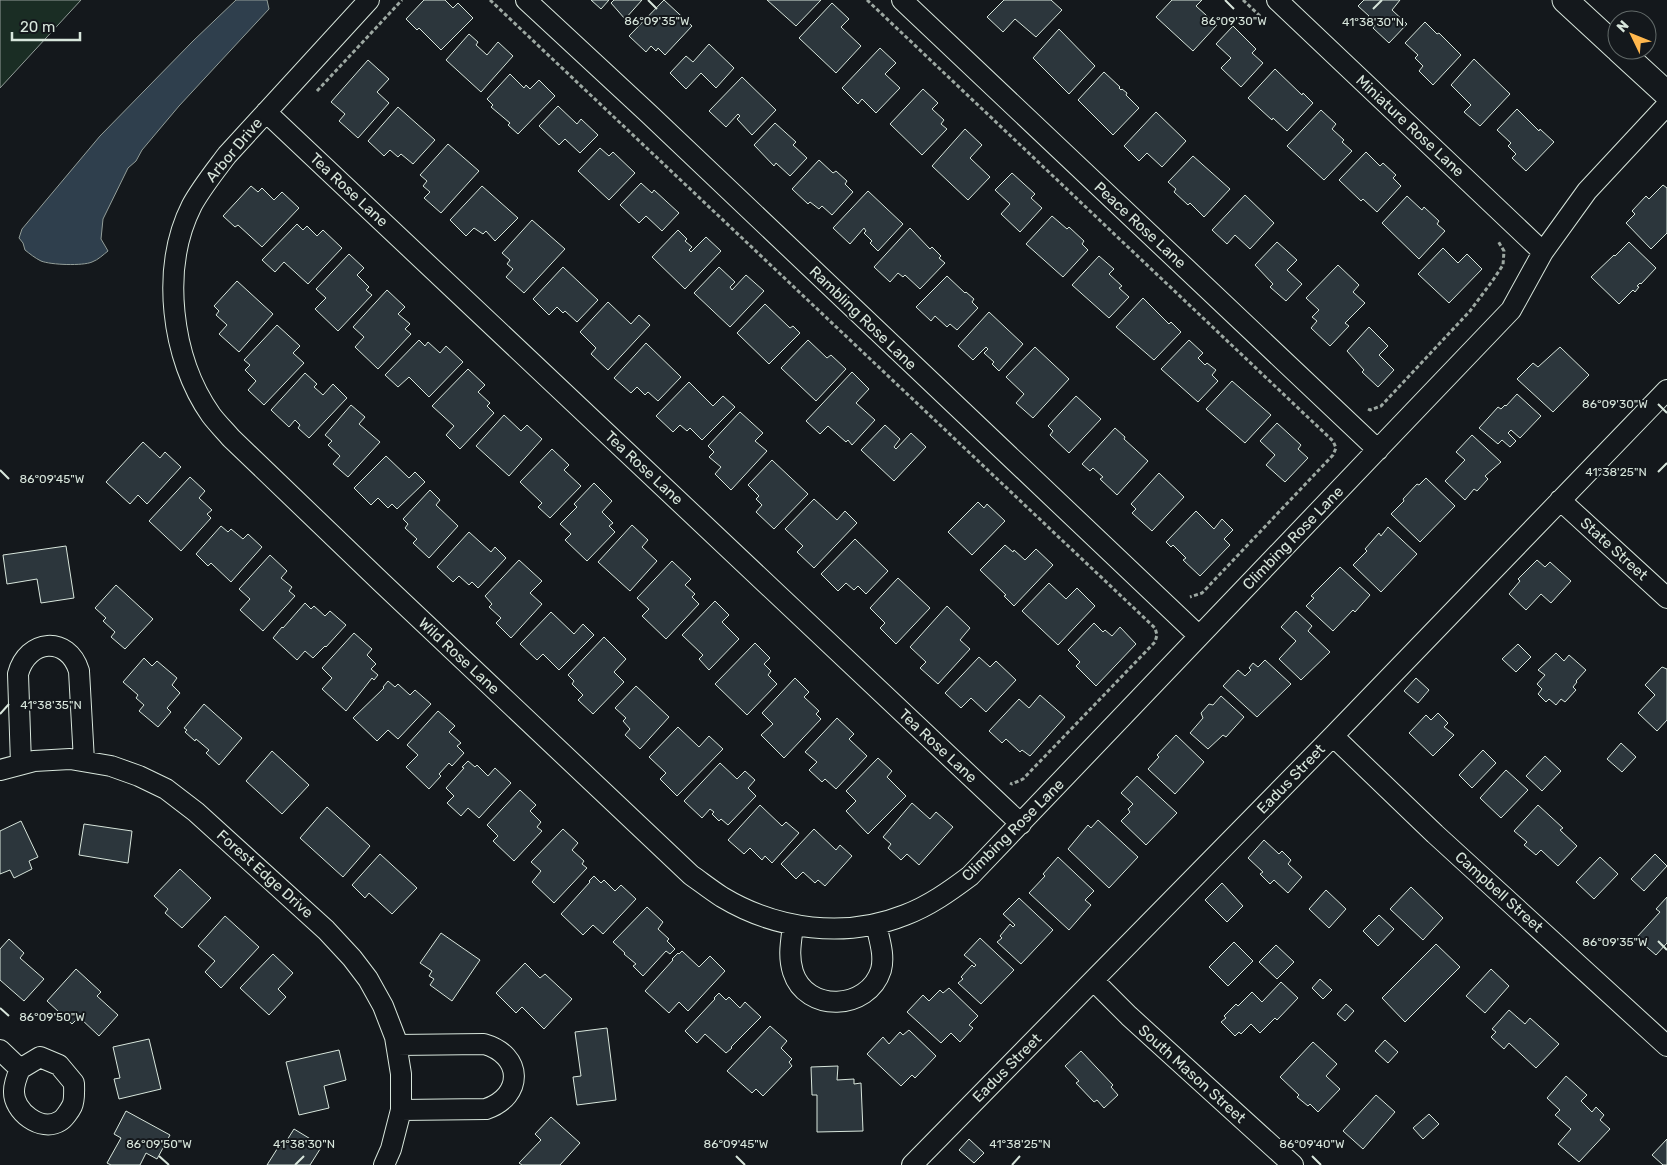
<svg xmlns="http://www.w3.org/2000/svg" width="1667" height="1165" viewBox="0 0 1667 1165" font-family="Rubik,sans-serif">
<rect width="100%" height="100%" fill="#14181c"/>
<!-- green -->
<path fill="#1a2d24" stroke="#939e99" d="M0,0H81L0,88Z"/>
<!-- water -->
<path fill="#2f3f4d" stroke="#939e99" d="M236,0H267L269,9L179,106L142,150L136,161L128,168L103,219L101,239L108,251C104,254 98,260 92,262C83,266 51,265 41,261C35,258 30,254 25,250L23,243L19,238L22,229L100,136L193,41Z"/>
<!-- building -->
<path fill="#2c363c" stroke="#d8e6dc" d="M424,0H445L453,8L458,3L473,18L441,50L419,28L417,30L406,19Z
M591,0H609L601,9Z
M614,0H642L625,19L611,3Z
M664,0L692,26L665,55L658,48L656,51L651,46L646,52L629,36Z
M767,0H821L796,26Z
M1004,0H1051L1062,10L1036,37L1015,19L1003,32L987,17Z
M1172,0H1202L1196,6L1217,25L1193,51L1156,17Z
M1364,0H1400L1392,10L1407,24L1389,43L1373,28L1375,25L1367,18L1369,16L1358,6Z
M832,3L849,19L841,27L861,46L836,73L799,38Z
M1425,22L1437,34L1439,33L1461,55L1433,85L1419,71L1423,66L1415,58L1418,55L1405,43Z
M1233,26L1256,49L1252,53L1263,63L1241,87L1221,68L1231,58L1216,44Z
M1059,29L1095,66L1069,94L1033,58Z
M469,34L478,42L476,45L487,55L498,42L513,56L481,92L446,60Z
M709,44L734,68L716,88L701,73L686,89L670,73L686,56L693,62Z
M880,48L896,63L885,74L900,88L876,113L862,99L858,104L842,88Z
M1474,59L1510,94L1480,126L1464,112L1471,105L1451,85Z
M368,60L389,79L377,92L389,103L358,138L339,121L345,114L331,102Z
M1275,69L1302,95L1303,93L1313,103L1287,131L1273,118L1272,120L1248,98Z
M1104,72L1120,87L1119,88L1121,90L1122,89L1127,93L1126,95L1139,108L1113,135L1078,100Z
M510,74L524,88L526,85L530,89L539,80L555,96L518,134L508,125L510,123L491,107L493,105L487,99Z
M742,77L776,110L752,135L737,119L740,116L738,114L726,127L709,111Z
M923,89L938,103L932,109L944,120L941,124L947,129L922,155L890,124Z
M558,106L577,124L581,119L598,135L580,153L565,139L559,145L539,126Z
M398,107L435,140L413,164L401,154L398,157L390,150L384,156L368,141Z
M1517,109L1539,131L1540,129L1554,142L1526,171L1512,158L1516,154L1508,146L1511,143L1497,130Z
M1321,110L1336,124L1332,129L1344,140L1342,142L1352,151L1324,180L1287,146Z
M1156,112L1186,141L1162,167L1147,153L1139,161L1124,146Z
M775,123L796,142L793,145L807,158L790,176L776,163L774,166L754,145Z
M965,129L982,145L970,158L990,177L968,200L932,166Z
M448,144L479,171L441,213L424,198L430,192L423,186L427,181L420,175Z
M600,148L609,156L613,152L635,173L609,200L578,171Z
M1366,152L1380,166L1383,163L1396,175L1393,178L1401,186L1377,212L1363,199L1361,201L1339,180Z
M1193,156L1230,189L1204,217L1190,203L1188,205L1174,192L1176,189L1168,182Z
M819,160L833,173L836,171L847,181L845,184L853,192L832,215L822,206L819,209L810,202L808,204L792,189Z
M1012,173L1035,194L1031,198L1042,208L1020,232L1001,214L1010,204L995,190Z
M641,183L652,193L654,190L679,213L662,231L646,216L639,223L620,205Z
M1663,185L1667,188V233L1651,249L1626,223L1635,214L1632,211L1646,196L1649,199Z
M251,186L258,192L262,188L274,200L282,192L299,208L262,247L238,225L235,227L223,216Z
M482,186L518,218L495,241L486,231L483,234L474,228L466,236L450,220Z
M868,191L903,224L878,251L870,243L872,241L864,233L866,231L864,228L850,244L833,228Z
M1245,195L1274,223L1250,249L1235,235L1227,244L1212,230Z
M1407,196L1422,210L1424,207L1439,221L1437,224L1445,231L1419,259L1382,223Z
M1052,216L1067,229L1069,227L1084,241L1082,244L1088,250L1063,277L1026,244Z
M532,220L565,249L524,293L506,277L513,269L507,264L510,260L502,253Z
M297,224L303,230L307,226L317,236L323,230L342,248L308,284L284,262L275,272L262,260Z
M910,228L930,249L932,247L941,256L939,258L945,263L920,289L905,275L903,277L898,273L890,282L874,267Z
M678,230L687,239L685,241L692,247L689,250L691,252L706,237L721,251L685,289L652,257Z
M1277,242L1297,260L1287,270L1302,284L1286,301L1270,287L1273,284L1255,265Z
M1629,242L1656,268L1641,284L1640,283L1637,286L1639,287L1635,292L1633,290L1619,304L1591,277L1614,255L1615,256Z
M1443,248L1458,263L1467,254L1482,269L1449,303L1418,274Z
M349,254L364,268L357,275L369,287L366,290L372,295L338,331L315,309L326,298L316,289Z
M1099,256L1114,269L1109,274L1122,286L1119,288L1129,297L1109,318L1072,285Z
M1338,265L1359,285L1353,292L1365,303L1345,323L1349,326L1330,346L1311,328L1317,321L1312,317L1319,310L1306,298Z
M563,267L598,300L577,322L565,311L563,313L557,307L549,315L533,299Z
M719,267L735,282L730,287L732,290L746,275L764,291L730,327L694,293Z
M947,276L965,293L966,292L974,299L972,302L978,308L957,330L950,324L947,327L935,316L931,321L916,307Z
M237,281L273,314L239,352L219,334L227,325L216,315L219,311L214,306Z
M387,290L405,307L398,314L410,324L405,329L411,334L378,369L355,347L364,337L353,327Z
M1143,298L1169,324L1171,322L1181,332L1154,360L1116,327Z
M608,302L631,324L639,315L650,325L608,370L591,354L596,348L580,332Z
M765,304L790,328L793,326L800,333L769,364L737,333Z
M989,312L1023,344L999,371L992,364L994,362L984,353L988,349L986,347L973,360L958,346Z
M277,325L300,346L293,353L304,363L264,405L248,390L256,381L245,370L250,365L244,360Z
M1369,327L1388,346L1379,355L1394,370L1378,387L1362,372L1364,370L1347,351Z
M419,340L425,346L428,342L440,353L446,346L463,362L429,397L409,377L398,387L385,375Z
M808,340L827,358L831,355L846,369L816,401L781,368Z
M1189,340L1203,353L1198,358L1205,365L1207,363L1216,370L1212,375L1218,381L1198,402L1161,369Z
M646,343L681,377L658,401L648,392L645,395L637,387L631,393L614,378Z
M1035,347L1069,379L1033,418L1016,403L1024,394L1006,377Z
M1560,347L1589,375L1553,412L1517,379L1533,363L1538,367Z
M468,369L485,385L478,392L490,403L487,406L494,413L460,449L446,435L454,426L432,406Z
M852,372L869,389L856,403L875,420L852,445L848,440L846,442L828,426L820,434L806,421Z
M305,373L317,384L314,387L323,395L333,384L347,398L309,438L298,428L300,425L295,420L289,427L271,410Z
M1232,381L1271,415L1245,443L1206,409Z
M689,382L713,406L723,396L735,407L702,440L690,428L687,431L680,425L673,432L656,416Z
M1517,394L1541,416L1520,438L1511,430L1508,433L1516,441L1510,447L1502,440L1498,444L1479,428L1498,407L1501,409L1505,405L1506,406Z
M1076,396L1101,419L1069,453L1050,435L1053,431L1048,426Z
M351,405L365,417L359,424L380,442L348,477L333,464L340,456L328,445L332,441L325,435Z
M740,412L763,433L755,441L767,451L731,490L715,474L721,467L709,457L714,452L708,446Z
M504,415L521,431L527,425L542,439L509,476L476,446Z
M1277,423L1301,445L1298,449L1308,458L1285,482L1266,465L1275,455L1260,441Z
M885,425L900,439L894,447L896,449L911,433L926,447L894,481L861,450Z
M1115,428L1125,437L1124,439L1148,461L1117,495L1100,479L1103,477L1093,468L1090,471L1082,464Z
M1472,435L1501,462L1485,476L1488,479L1477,491L1474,489L1465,500L1445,481L1465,460L1456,452Z
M143,442L160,458L165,452L181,467L147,504L138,495L130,504L106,482Z
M552,449L569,465L564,470L581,486L550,518L538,507L542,503L520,482Z
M386,456L409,478L415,472L425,482L397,509L392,504L388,508L378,498L371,505L354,488Z
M772,460L808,494L774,529L756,512L762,505L756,499L759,496L748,485Z
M1159,473L1184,497L1152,531L1132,513L1136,509L1131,504Z
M190,477L205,491L199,498L212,510L207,514L211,518L181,551L149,521Z
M1426,478L1455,506L1420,542L1391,514L1404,501L1403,499L1417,484L1419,485Z
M594,483L612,501L602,512L613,523L609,526L615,532L587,561L565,540L571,534L560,524L577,507L574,504Z
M430,490L440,500L436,505L458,526L429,558L413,543L417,539L405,528L408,524L403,519Z
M814,499L837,520L845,511L857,523L814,568L797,552L803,546L785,529Z
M978,502L984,508L987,504L1005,521L972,555L948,532Z
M1196,511L1214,529L1222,519L1233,530L1224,539L1230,545L1200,576L1183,560L1186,558L1173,545L1171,547L1166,542Z
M632,525L648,540L642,547L657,561L630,591L598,562Z
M221,526L228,532L231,529L243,539L248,534L262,547L231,582L211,563L208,566L196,554Z
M1388,527L1417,554L1381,592L1353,565L1367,551L1365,549L1379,533L1381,536Z
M469,532L491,552L495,547L506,558L478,588L472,582L469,585L459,576L453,582L437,567Z
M855,539L888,571L866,594L858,586L854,590L846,583L838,591L821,574Z
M1005,545L1013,552L1014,550L1025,560L1036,549L1053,565L1014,606L1004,596L1006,595L980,570Z
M66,546L74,598L41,603L37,579L7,584L3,555Z
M270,555L287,571L281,578L292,587L289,591L295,596L263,631L240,610L250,599L239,589Z
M519,560L542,581L530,593L542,604L511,638L496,623L501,618L489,607L492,604L485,596Z
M1537,560L1545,567L1550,562L1571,581L1551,603L1541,594L1526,610L1509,594L1520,581L1518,579Z
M672,561L691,579L685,585L695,594L692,597L699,604L666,639L642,616L649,609L637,598Z
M1340,567L1370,595L1355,612L1353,610L1333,631L1306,606L1314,598L1311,596Z
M898,578L930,608L896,644L880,628L885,623L870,608Z
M1049,583L1066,599L1077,588L1095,606L1058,645L1022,611Z
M116,585L153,619L125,649L111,637L115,632L103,621L106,618L95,608Z
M715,601L729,615L722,622L739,639L709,670L699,659L703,655L682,635Z
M305,603L311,609L314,606L325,616L330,611L346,625L326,647L325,646L313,658L305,651L297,660L273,638L282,627L283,628Z
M947,606L970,628L960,640L970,649L938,684L920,668L926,662L910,647Z
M1296,611L1312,626L1308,631L1330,652L1301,680L1279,659L1296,641L1281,627Z
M551,612L574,634L583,624L594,635L559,670L543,654L537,660L520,644Z
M1094,623L1103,632L1105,630L1112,636L1120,627L1136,644L1096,686L1076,666L1080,662L1068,650Z
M354,633L372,649L367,655L376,664L371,669L378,675L374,680L372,678L346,711L322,689L332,678L322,668Z
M604,637L626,659L614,672L624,682L593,714L578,700L583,695L572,684L574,681L568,675Z
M755,643L770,658L764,664L771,671L768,675L777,684L747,715L715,684Z
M1518,644L1531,657L1516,672L1502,659Z
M1556,653L1564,661L1569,655L1586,670L1576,681L1577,682L1573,687L1576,690L1565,702L1561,699L1556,705L1549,699L1546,702L1538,694L1542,689L1537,684L1545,675L1538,670Z
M979,657L990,667L996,661L1016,680L986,712L971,698L961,708L945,693Z
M144,658L152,666L157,661L177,678L172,685L180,693L167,708L171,712L158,727L139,711L144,705L136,698L138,695L123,682Z
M1265,660L1291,684L1257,717L1223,686L1238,670L1245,676L1251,670L1249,668L1253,663L1258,667Z
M1662,667L1667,669V720L1657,731L1638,713L1655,695L1645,685Z
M795,678L809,692L804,697L819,711L816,714L821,719L784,758L761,735L773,724L762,713Z
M1416,678L1429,690L1418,703L1404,691Z
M388,681L395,687L398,684L410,695L415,690L431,704L398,739L388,730L377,741L353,718L384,688L383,687Z
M636,686L669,717L640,749L625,735L630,729L623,721L626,718L615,708Z
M1040,695L1065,717L1030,756L1022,750L1020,752L1006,739L1002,743L989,731L1019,699L1029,708Z
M1221,696L1244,717L1226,737L1223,735L1208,749L1190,733L1203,718L1201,713L1209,704L1213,705Z
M204,704L242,738L219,765L206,753L209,750L196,739L195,741L185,732L187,730L184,728Z
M438,711L455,726L449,732L461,743L457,746L464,753L452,766L449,763L439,774L441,776L429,789L406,767L418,755L407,745Z
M1438,713L1448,723L1444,727L1454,735L1433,756L1409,733L1426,715L1431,720Z
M837,718L854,734L849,739L867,756L836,789L825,779L822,782L809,770L817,762L805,752Z
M678,727L699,747L709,736L723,749L677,796L660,779L666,773L649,757Z
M1176,735L1204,762L1175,794L1148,769L1159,757L1157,755Z
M1621,743L1636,757L1622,772L1607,759Z
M1483,750L1496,763L1472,788L1459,775Z
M272,751L309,785L282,814L246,781Z
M1545,756L1561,771L1542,791L1526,776Z
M878,758L892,771L887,777L906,796L868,834L846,811L856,801L846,791Z
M468,761L475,767L477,765L488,776L495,768L511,783L479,818L468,808L461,816L447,803L454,796L446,788L464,768L462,767Z
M720,763L737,779L745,771L755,780L748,788L756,796L728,825L721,819L719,821L712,814L714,812L710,809L702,818L684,801Z
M1506,770L1528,790L1501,818L1480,798Z
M1137,776L1177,813L1146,845L1121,821L1130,812L1128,809L1133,804L1121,793Z
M520,790L536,805L530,811L541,822L537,827L542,831L514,861L493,841L498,836L487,825Z
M912,803L930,819L936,812L953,827L919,865L907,854L901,860L888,848L891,844L883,837Z
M760,805L782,826L786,822L799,833L772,863L765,856L762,860L750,848L744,854L728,840Z
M1538,805L1563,828L1560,830L1577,846L1558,866L1541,850L1536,855L1524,845L1527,842L1514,831Z
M327,807L370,846L343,877L300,838Z
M1098,820L1138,857L1109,888L1068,849L1088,825L1091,828Z
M21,821L38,857L29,861L32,869L14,878L10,870L0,874V831Z
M84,824L132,831L128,863L79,855Z
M563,829L578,843L572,850L584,861L582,864L587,868L554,903L532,882L541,871L531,862Z
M814,829L836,850L840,845L852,856L825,886L818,880L815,883L803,872L796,879L781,864Z
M1264,840L1279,854L1282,851L1291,860L1288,864L1302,877L1288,893L1274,880L1270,884L1260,874L1263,872L1248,858Z
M380,854L417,888L392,914L369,893L365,898L352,885Z
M1655,854L1667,866L1644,891L1631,879Z
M1058,857L1094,891L1085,900L1091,905L1069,930L1029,893L1045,876L1043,874Z
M1600,857L1618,874L1594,899L1576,882Z
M180,869L211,898L182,928L165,913L168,909L154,896Z
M594,876L601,883L604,880L615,891L621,885L636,899L603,934L593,925L583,935L561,914L590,882L589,881Z
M1222,883L1243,906L1227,922L1205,900Z
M1411,887L1443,918L1423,940L1390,909Z
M1326,890L1346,909L1329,928L1309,909Z
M1667,897V943L1656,955L1636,938L1660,912L1656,909Z
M1019,898L1053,930L1021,964L997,942L1002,938L1000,936L1010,924L1013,927L1015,925L1003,914Z
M647,907L663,922L658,929L669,939L667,941L675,949L670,954L666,951L643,976L633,966L636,964L624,954L625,953L613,942Z
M1379,915L1394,929L1378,946L1363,931Z
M225,916L259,947L221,988L205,972L215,961L198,946Z
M441,933L480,960L452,1001L430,985L434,979L429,976L432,971L420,963Z
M980,938L1014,970L981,1004L958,983L963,979L961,977L972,965L974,967L976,965L964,955Z
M9,939L24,953L20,958L44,979L24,1001L0,980V949Z
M1234,942L1253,961L1228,986L1209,967Z
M1436,944L1460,967L1405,1022L1382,998Z
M1276,945L1294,962L1277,979L1259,962Z
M682,951L699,967L710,956L725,971L688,1011L679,1002L669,1013L645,991L673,960L672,959L678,953L679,954Z
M273,954L293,973L278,989L286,997L269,1015L240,988Z
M525,963L540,978L545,974L572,999L544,1029L522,1007L516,1013L496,993Z
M76,969L101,992L97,996L118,1015L99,1036L79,1017L72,1024L47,1001Z
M1491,969L1509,986L1485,1013L1466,996Z
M1320,979L1332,990L1323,999L1312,988Z
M1281,982L1298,998L1277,1020L1275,1018L1260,1033L1251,1024L1241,1034L1239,1032L1235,1036L1221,1022L1226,1018L1224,1016L1236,1004L1238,1006L1252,992L1262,1002Z
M949,988L978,1016L969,1025L973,1028L960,1042L951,1033L941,1043L907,1012L923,995L929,1001L940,990L943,993Z
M719,993L726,1000L729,997L740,1008L745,1002L761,1017L731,1047L732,1048L726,1053L705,1034L697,1043L685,1031L715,999L714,998Z
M1346,1004L1354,1011L1345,1021L1337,1014Z
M1509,1010L1525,1024L1530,1018L1559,1044L1536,1068L1509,1043L1504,1049L1491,1037L1496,1032L1492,1029Z
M770,1026L787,1041L781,1048L792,1059L789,1062L792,1066L763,1096L756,1089L752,1093L727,1071Z
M607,1028L616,1100L577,1105L573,1077L581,1076L575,1032Z
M909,1030L936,1056L915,1078L912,1075L901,1086L867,1054L883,1037L889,1044L900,1032L903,1035Z
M149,1039L161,1089L119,1099L114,1079L120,1078L113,1047Z
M1385,1040L1398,1052L1388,1063L1375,1051Z
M1313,1042L1337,1064L1326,1076L1340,1089L1318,1112L1310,1104L1308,1106L1297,1097L1299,1095L1280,1077Z
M339,1050L346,1080L324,1086L329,1108L299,1115L286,1062Z
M1081,1051L1113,1085L1111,1087L1118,1095L1104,1108L1097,1100L1094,1102L1076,1083L1079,1081L1065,1066Z
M838,1066L837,1080L854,1079V1084L861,1083L863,1131L817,1132V1095H812L811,1067Z
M1566,1076L1587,1095L1581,1101L1592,1112L1596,1107L1604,1115L1600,1120L1610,1129L1579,1162L1558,1144L1571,1129L1555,1115L1560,1110L1547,1098Z
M1376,1095L1395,1112L1363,1149L1343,1131Z
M126,1111L170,1135L157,1159L146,1153L140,1165H111L107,1163L121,1138L114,1134Z
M1429,1114L1439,1124L1423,1139L1413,1128Z
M551,1117L580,1143L560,1165H522L519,1163L541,1140L535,1134Z
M294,1129L322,1146L310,1165H267L279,1146L282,1148Z
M969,1139L984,1153L974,1163L959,1150Z
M1667,1139V1165H1663L1652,1155Z"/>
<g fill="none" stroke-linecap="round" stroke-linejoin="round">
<defs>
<path id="minor" d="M369,0L227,155C215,171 202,187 192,205C160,268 171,358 211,415C217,423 225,431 231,438L381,582L691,875C701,882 711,890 722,897C777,930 845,939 905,915C929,906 950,891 970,876L1511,310L1543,252L1587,191L1667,105
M526,0L649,114L1199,636
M902,0L1378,450
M1277,0L1543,252
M266,112L1021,824
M1560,500L1667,598
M1333,736L1435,834L1667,1046
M21,764L18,674C27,639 68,635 79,671L84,761
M0,770L34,761L70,759L111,766L139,776L166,789L196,812L326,930L352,958L368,979L383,1006L395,1037L401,1074V1110L391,1149L384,1165
M793,926C791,942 788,956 793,972C806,1013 868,1011 881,970C885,955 879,939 876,924
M1094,981L1129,1016L1293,1165
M397,1045L484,1044C523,1055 524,1096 486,1109L401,1110
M0,1050L20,1069C17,1076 14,1083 14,1091C13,1111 41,1133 60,1121C64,1119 70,1110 72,1106C75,1100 74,1089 74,1083L59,1065L40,1057L20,1069
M912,1165L1333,736L1667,390"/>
<path id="tertiary" d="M1565,0L1617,48
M1619,50L1667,94"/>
</defs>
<!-- minor casing -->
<use href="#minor" stroke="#d8e6dc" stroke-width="22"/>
<!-- tertiary casing -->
<use href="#tertiary" stroke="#d8e6dc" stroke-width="27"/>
<!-- path -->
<path stroke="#9da8a2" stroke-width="3" stroke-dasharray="4 2.5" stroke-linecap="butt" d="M490,0L1155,628L1157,635L1155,642L1023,779L1012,784L1010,783
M867,0L1333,441L1336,448L1333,455L1202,593L1190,597
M1243,0L1261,17
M317,91L402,0
M1368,409L1370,410L1381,406L1470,311L1493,280L1503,265L1504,251L1498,241"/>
<!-- minor -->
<use href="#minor" stroke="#14181c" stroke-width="20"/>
<!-- tertiary -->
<use href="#tertiary" stroke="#14181c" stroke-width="25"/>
</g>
<!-- ticks -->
<path fill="none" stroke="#d8e6dc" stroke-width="2" d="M648,0L657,9M1225,0L1234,9M1373,9L1382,0M1658,404L1667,413M0,470L9,479M1658,472L1667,463M0,714L9,704M1658,941L1667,950M0,1008L9,1016M159,1156L169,1165M736,1156L745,1165M1312,1156L1321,1165M295,1165L304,1156M1012,1165L1020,1156"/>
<g text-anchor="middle" stroke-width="4" stroke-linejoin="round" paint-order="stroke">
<!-- street labels -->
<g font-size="15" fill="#d8e6dc" stroke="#14181c">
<text transform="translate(1410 126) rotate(43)" y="5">Miniature Rose Lane</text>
<text transform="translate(234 150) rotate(-50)" y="5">Arbor Drive</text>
<text transform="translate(349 190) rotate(43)" y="5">Tea Rose Lane</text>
<text transform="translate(1140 225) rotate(43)" y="5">Peace Rose Lane</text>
<text transform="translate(863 318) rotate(44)" y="5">Rambling Rose Lane</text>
<text transform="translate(644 468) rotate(43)" y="5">Tea Rose Lane</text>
<text transform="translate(1293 538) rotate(-46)" y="5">Climbing Rose Lane</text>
<text transform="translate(1614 549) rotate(42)" y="5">State Street</text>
<text transform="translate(459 656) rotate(43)" y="5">Wild Rose Lane</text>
<text transform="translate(938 746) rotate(43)" y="5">Tea Rose Lane</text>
<text transform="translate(1291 779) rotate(-46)" y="5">Eadus Street</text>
<text transform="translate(1013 830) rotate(-45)" y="5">Climbing Rose Lane</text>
<text transform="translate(265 874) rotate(42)" y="5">Forest Edge Drive</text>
<text transform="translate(1499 892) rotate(42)" y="5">Campbell Street</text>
<text transform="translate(1007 1068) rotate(-45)" y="5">Eadus Street</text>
<text transform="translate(1192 1074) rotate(42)" y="5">South Mason Street</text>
</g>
</g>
<g font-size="12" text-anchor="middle" fill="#d8e6dc" stroke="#14181c" stroke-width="4" stroke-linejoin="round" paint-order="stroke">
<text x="657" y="25">86°09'35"W</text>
<text x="1234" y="25">86°09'30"W</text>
<text x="1373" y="26">41°38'30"N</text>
<text x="1615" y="408">86°09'30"W</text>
<text x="1616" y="476">41°38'25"N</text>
<text x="52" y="483">86°09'45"W</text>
<text x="51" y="709">41°38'35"N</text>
<text x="1615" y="946">86°09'35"W</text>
<text x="52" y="1021">86°09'50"W</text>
<text x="304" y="1148">41°38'30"N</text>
<text x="1020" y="1148">41°38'25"N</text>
<text x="159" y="1148">86°09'50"W</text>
<text x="736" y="1148">86°09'45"W</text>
<text x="1312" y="1148">86°09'40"W</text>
</g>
<!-- north arrow -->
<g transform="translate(1632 35) rotate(313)"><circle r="24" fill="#14181c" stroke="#626a69"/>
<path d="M0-4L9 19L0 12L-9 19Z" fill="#ffb74d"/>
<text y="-8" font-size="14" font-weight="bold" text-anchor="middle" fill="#d8e6dc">N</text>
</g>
<!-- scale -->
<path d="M12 32v8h68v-8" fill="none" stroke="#d8e6dc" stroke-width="2.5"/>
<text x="20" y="32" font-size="15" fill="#d8e6dc" stroke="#14181c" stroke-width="4" paint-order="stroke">20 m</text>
</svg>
